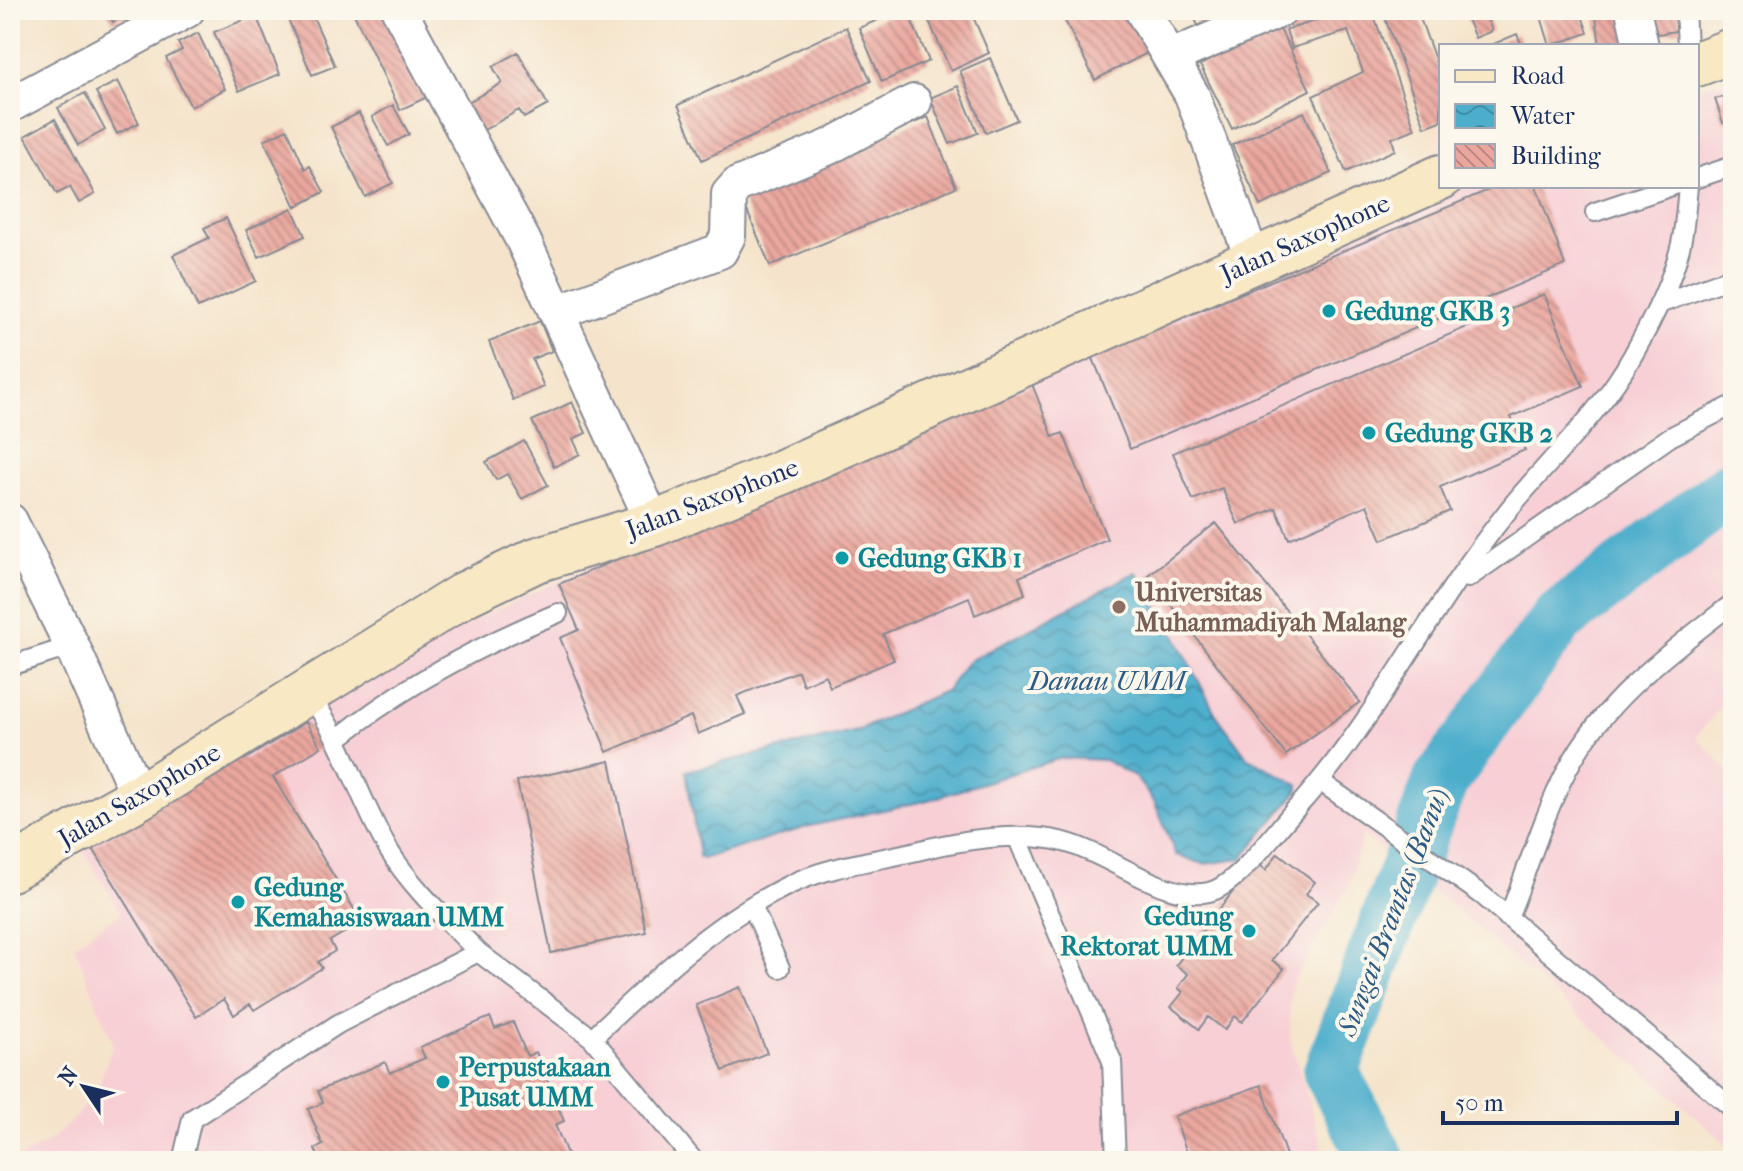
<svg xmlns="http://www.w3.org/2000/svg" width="1743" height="1171" viewBox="0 0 1743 1171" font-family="'IM FELL French Canon',serif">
<defs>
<pattern id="water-waves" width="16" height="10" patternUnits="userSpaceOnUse" patternTransform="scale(2)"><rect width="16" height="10" fill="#4daecc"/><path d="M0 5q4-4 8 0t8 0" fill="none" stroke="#3f8ea9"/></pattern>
<pattern id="building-back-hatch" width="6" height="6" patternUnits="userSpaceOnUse" patternTransform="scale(2)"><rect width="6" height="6" fill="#eaa79e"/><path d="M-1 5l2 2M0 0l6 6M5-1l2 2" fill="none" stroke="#bd8884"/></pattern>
</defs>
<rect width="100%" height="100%" fill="#fbf7ec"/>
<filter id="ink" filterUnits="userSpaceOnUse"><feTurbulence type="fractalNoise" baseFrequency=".0125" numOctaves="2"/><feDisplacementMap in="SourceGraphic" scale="16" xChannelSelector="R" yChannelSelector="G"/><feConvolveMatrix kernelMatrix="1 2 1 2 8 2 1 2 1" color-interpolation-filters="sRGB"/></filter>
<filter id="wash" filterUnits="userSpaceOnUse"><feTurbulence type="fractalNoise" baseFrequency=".006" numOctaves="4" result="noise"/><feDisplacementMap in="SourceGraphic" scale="32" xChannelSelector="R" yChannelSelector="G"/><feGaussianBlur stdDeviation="1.8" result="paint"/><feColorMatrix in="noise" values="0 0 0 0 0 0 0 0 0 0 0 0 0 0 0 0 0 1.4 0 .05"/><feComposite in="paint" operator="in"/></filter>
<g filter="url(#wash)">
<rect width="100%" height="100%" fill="#f5e4cb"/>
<!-- built -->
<path fill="#f7cfd5" d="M1733,80V692L1696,736L1733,776V1149L1459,912L1363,835L1349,885L1293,982L1290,995V1039L1327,1161H15L53,1139L76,1117L100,1082L113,1044L74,945L121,913L79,844L460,626L1052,361L1463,186H1697V88Z"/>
<!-- water -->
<path fill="url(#water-waves)" stroke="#346e95" stroke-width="2" d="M1136,572L1173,631L1215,713L1247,757L1299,785V790L1241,859L1204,864L1176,855L1155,803L1136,778L1105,760L1061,758L929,800L810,826L702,859L699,857L686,771L857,731L947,690L967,662Z"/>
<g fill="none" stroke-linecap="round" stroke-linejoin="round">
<!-- river -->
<path stroke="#4daecc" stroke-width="56" d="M1378,1161L1331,1072L1441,780L1558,619L1733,487"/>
</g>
<g id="blocks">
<!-- building -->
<path fill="url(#building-back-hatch)" d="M106,10H145L126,21L123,16L113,22Z
M284,10H310L335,66L312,75Z
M352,10H384L427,97L400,110Z
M901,10H907L929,61L882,82L859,28Z
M924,10H970L989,53L951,71Z
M1071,10H1135L1155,49L1095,80L1062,15Z
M1191,10H1258L1203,37Z
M1350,10H1364L1367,19L1374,16L1415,129L1392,138L1395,150L1346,172L1313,96L1363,72L1348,31L1292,48L1286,30Z
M1382,10H1417L1441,76V121L1425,127Z
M1463,10H1484L1492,31L1475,38Z
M1539,10H1580L1588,33L1550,46Z
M1595,10H1628L1635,46H1600Z
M1642,10H1679L1682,30L1646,36Z
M256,15L280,74L239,91L214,32Z
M1278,25L1310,90L1232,129L1200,65Z
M846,27L871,81L702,160L678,105Z
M198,33L225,89L191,107L166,58L182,50L178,43Z
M1517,34L1522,46H1489Z
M518,52L548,105L524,118L519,110L477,134L461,106L502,83L493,67Z
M990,58L1017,120L986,133L960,71Z
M118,81L139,123L117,134L96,92Z
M958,86L978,133L950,144L930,98Z
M85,93L105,130L78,145L58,108Z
M1733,94V120L1723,123L1715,99Z
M393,105L409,134L388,146L372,117Z
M1304,112L1331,173L1260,206L1232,145Z
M359,113L393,183L365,197L331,127Z
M928,117L956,187L770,266L741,196Z
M55,119L95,194L79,203L70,187L57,194L25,136Z
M287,129L305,169L310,166L324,192L296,207L264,140Z
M1498,186H1536L1565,265L1130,449L1092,356Z
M292,208L305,236L259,257L246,230Z
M226,218L256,281L198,308L173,255L209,238L204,228Z
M1544,294L1583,386L1511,417L1525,450L1440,487L1450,511L1382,540L1367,505L1289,539L1276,508L1238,524L1222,488L1193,500L1173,453Z
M540,321L552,351L532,359L544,387L513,400L489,342Z
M1032,384L1053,437L1063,433L1107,539L1019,577L1025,594L975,615L969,597L883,634L894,660L830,687L825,675L803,685L798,671L737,696L745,714L698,734L691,716L607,752L560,638L579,630L559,584Z
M572,402L586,433L573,439L580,454L554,467L532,421Z
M524,441L548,485L522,499L507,474L496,480L486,462Z
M1216,523L1360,702L1286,755L1148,575Z
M306,722L321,747L273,777L362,922L330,941L335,951L318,962L322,968L254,1010L250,1004L234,1015L224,999L196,1017L92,847L240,755L244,760Z
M610,761L646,932L551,953L517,781Z
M1278,853L1315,882L1306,894L1318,902L1272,960L1284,969L1242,1022L1235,1016L1225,1030L1208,1017L1199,1029L1171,1007L1183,992L1178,988L1188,974L1176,965L1256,862L1266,870Z
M740,987L767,1053L723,1071L696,1005Z
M490,1017L495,1029L513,1022L527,1056L536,1052L564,1121L555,1125L570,1161H320L315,1149L323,1145L308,1109L323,1103L318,1091L385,1062L390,1073L425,1058L420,1047Z
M1261,1085L1288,1161H1190L1174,1116Z"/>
</g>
</g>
<g filter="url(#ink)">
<use href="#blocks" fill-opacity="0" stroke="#888a94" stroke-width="2"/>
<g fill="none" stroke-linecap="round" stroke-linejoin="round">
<defs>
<path id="lane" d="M1685,10L1687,46
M1697,178L1733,166
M1595,212L1672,186
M1659,304L1733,277
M1468,578L1670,437L1733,405
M10,666L72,646
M309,694C344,742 359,799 388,849C411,887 447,920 478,952
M337,739C403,686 480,645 558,613
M1321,782L1482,895L1733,1109
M1018,839L1112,1061L1116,1161
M753,908L780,968
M1508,918C1527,871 1544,814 1567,770C1604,699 1671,651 1733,603
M592,1038C651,982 715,921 789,885C828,866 875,861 917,851C961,840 1019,831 1064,842C1108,853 1165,902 1209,892C1236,886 1274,833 1293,812C1376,722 1430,608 1506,513C1548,460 1600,415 1633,355C1651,323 1671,284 1680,248C1685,228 1686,206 1688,186
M182,1161L192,1119L338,1024L478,952L592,1038L694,1161"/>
<path id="street" d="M399,10L523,240L654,524
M1142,10L1192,95L1253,260
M1633,10L1641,46
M1171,57L1280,10
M10,105L187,10
M558,312L720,251L728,236L729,194L737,185L829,147L914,102
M10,521L72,646L139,797"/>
<path id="secondary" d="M1697,64L1733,50
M10,869L139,797L465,594L536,560L654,524L780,473L1441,177"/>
</defs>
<!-- lane casing -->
<use href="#lane" stroke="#888a94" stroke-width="22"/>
<!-- street casing -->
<use href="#street" stroke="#888a94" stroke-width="38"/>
<!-- secondary casing -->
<use href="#secondary" stroke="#888a94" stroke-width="48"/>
<!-- lane -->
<use href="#lane" stroke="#fff" stroke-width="18"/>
<!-- street -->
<use href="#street" stroke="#fff" stroke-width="34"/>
<!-- secondary -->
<use href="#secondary" stroke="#f8e8c3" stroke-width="44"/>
</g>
</g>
<!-- markers -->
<g fill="#0f9aa8" stroke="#fbf7ec" stroke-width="3">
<circle cx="1329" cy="311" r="8"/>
<circle cx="1369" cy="433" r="8"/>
<circle cx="842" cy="558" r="8"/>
<circle cx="238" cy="902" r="8"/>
<circle cx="1249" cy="931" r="8"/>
<circle cx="443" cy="1082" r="8"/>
</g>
<circle fill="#8d6e63" stroke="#fbf7ec" stroke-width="3" cx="1119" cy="607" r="8"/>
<g text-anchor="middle" stroke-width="8" stroke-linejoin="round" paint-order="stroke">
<!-- street labels -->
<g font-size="26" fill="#1b2f5e" stroke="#fbf7ec">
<text transform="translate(1305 238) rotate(-24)" y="9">Jalan Saxophone</text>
<text transform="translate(712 498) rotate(-21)" y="9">Jalan Saxophone</text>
<text transform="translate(139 795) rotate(-30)" y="9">Jalan Saxophone</text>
</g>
<!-- culture labels -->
<g font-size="26" font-weight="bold" fill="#0d838f" stroke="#fbf7ec" text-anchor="start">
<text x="1345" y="320">Gedung GKB 3</text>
<text x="1385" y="442">Gedung GKB 2</text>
<text x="858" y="567">Gedung GKB 1</text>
<text x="254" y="896">Gedung<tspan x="254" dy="30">Kemahasiswaan UMM</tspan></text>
<text x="1233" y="925" text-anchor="end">Gedung<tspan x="1233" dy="30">Rektorat UMM</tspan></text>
<text x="459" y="1076">Perpustakaan<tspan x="459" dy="30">Pusat UMM</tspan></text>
</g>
<!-- education labels -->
<g font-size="26" font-weight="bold" fill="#785e54" stroke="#fbf7ec" text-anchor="start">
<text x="1135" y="601">Universitas<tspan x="1135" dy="30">Muhammadiyah Malang</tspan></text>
</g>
<!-- water labels -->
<g font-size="28" font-style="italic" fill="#2c5b84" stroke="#fbf7ec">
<text x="1107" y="690">Danau UMM</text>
<text transform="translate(1392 912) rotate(-69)" y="10">Sungai Brantas (Banu)</text>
</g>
</g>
<!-- margin -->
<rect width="1743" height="1171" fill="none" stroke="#fbf7ec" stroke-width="40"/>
<!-- legend -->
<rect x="1439" y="44" width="260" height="144" fill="#fbf7ec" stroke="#a1a7b3" stroke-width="2"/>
<rect x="1455" y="70" width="40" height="12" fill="#f8e8c3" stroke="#a1a7b3" stroke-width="2"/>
<text x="1511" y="84" font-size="24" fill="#1b2f5e">Road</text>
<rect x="1455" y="104" width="40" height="24" fill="url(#water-waves)" stroke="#a1a7b3" stroke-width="2"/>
<text x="1511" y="124" font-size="24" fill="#1b2f5e">Water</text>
<rect x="1455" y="144" width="40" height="24" fill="url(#building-back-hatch)" stroke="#a1a7b3" stroke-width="2"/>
<text x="1511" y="164" font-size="24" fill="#1b2f5e">Building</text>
<!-- north arrow -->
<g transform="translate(84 1087) rotate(305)" stroke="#fbf7ec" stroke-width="6" paint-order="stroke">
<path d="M0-6L14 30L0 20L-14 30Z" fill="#1b2f5e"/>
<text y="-12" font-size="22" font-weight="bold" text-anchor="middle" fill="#1b2f5e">N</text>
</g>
<!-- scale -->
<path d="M1443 1111v12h234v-12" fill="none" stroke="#1b2f5e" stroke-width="4"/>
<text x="1455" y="1111" font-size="24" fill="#1b2f5e" stroke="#fbf7ec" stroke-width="6" paint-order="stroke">50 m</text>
</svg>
